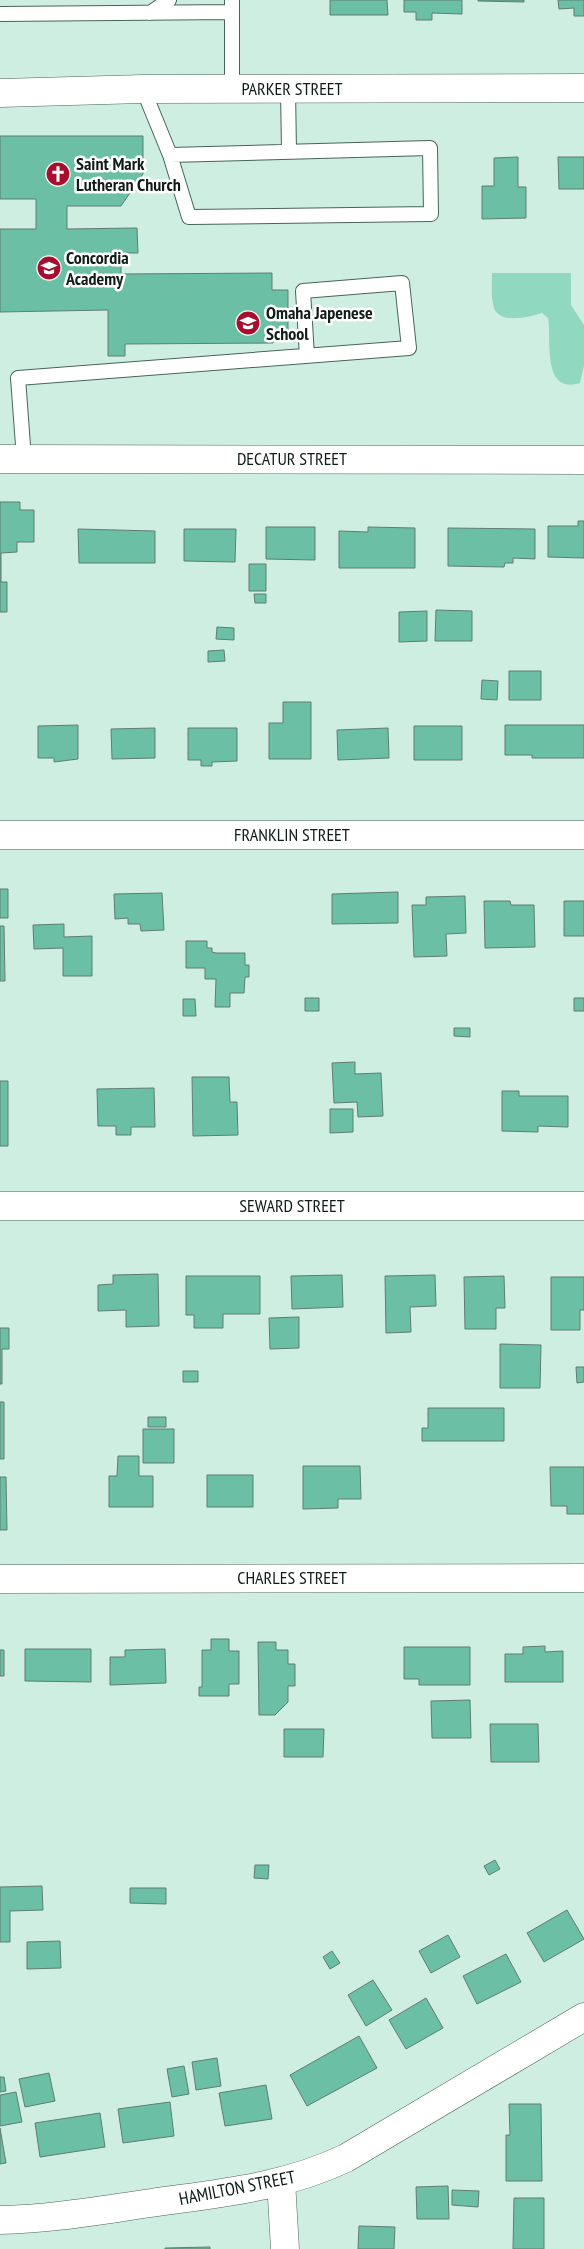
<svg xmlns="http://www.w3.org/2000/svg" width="584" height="2249" viewBox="0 0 584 2249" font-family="'PT Sans Narrow',sans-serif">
<rect width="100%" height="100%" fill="#ceeee2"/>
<!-- green -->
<path fill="#91d8c0" d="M492,273H571V305L584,325V366L580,383C541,395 552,338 548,318L542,313C529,317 496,326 493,304C491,294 492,283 492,273Z"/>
<!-- building -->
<path fill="#6abfa4" stroke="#607d73" d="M330,0H387L388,15H330Z
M404,0H462V14L432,13V20H416V12H404Z
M478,0H524V2L478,1Z
M558,0H584V16H574V8L559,9Z
M0,136H143V174L121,206H67V229L137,228L138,253H121V274L272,273V290H288V336H273V343L125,344V356H108V310L0,312V229H36V199H0Z
M518,157V187H526V218L482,219V186H494V158Z
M558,157H584V189H559Z
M0,502H20V510H34V542H17V552L1,553V582H7V612H0Z
M578,521H584V558L548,557V526H578Z
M266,527H315V560L266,559Z
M368,527L415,528V568H339V531L368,532Z
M448,528L535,529V559L513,558V563H505L504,567L448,566Z
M78,529L155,531V563H79Z
M184,529H236L235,562L184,561Z
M249,564H266V591H249Z
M254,594H266V603H255Z
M436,610L472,611V641H435Z
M427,611V641L399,642V612Z
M217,627L234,628V640L216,639Z
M224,650L225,661L208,662V651Z
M509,671H541V700H509Z
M482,680L498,681L497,700L481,699Z
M283,702H311V759H269V723H283Z
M78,725V759L54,762V758H38V726Z
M505,725H584V758H532V755H505Z
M414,726H462V760H414Z
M155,728V758L112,759L111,729Z
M188,728H237V761L212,762V766H201V760H188Z
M388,728L389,758L338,760L337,730Z
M0,889H8V918H0Z
M398,892V923L332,924V894Z
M162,893L164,930L141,931L140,924H128V918L115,919L114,894Z
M465,896L466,933L446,934L447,956L414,957L412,905H426V897Z
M484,901H510L511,905H534L535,947L485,948Z
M564,901H584V936H564Z
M64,924V937L92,936V976H63V948L34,949L33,925Z
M0,926H4L5,981H0Z
M186,941H207V948H212V952L216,953H245V965H249V977H245L244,993H230V1007H215L216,979H205V968H186Z
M305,998H319V1011H305Z
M574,998H584V1011H574Z
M183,999H195L196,1016H183Z
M454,1028H470V1037L454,1036Z
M355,1062V1074L381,1073L383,1116L358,1117L357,1102L334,1103L332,1063Z
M192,1077H229L230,1102H237L238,1135L193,1136Z
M0,1081H8V1146H0Z
M154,1088L155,1127H131V1135H116V1126H98L97,1089Z
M502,1091H519V1096H568V1127L538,1126V1132L502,1131Z
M330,1109H353V1132L330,1133Z
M158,1274L159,1326L126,1327V1310L98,1311V1285L113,1284V1275Z
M342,1275L343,1307L292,1309L291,1276Z
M435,1275L436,1306L410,1307L411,1332L386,1333L385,1276Z
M186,1276H260V1314H223V1328H194V1315H186Z
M504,1276L505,1308H496V1329H465L464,1277Z
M551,1277H584V1310H580V1330H551Z
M299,1317V1348L270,1349L269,1318Z
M0,1328H9V1349H2V1384H0Z
M500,1344L541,1345L540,1388H500Z
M576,1367H584V1382L577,1383Z
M183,1371H198V1382H183Z
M0,1402H4V1459H0Z
M428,1408H504V1441H422V1428H428Z
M148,1417H166V1427H148Z
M143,1429H174V1463H143Z
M118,1456H139V1476H153V1507H109V1476H117Z
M303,1466H360L361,1499H338V1508L303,1509Z
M550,1467H584V1514H567V1506H551Z
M207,1475H253V1507H207Z
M0,1477H6L7,1530H0Z
M211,1639H229V1651H239V1684H229V1696H199V1687H202V1650H211Z
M258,1642H276V1650H288V1664H295V1686H288V1702L275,1715H259Z
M545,1646V1652L563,1651V1682H505V1654H523V1647Z
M404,1647H470V1685H419V1679H404Z
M25,1649H91V1682L25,1681Z
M165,1649L166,1683L110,1685V1657H125V1650Z
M0,1650H4V1676H0Z
M470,1700L471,1738H432L431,1701Z
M490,1724H538L539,1762H491Z
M284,1729H324L323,1757H284Z
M495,1860L500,1869L489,1875L484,1866Z
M255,1865H269L268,1879L254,1878Z
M42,1886L43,1910L10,1911V1942H0V1887Z
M130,1888H166V1904L130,1903Z
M567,1910L584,1939L544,1962L527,1933Z
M448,1935L460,1957L431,1973L419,1951Z
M60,1941L61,1968L27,1969V1942Z
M332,1951L340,1963L330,1969L323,1957Z
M506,1954L521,1982L477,2004L463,1976Z
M373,1980L392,2010L366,2026L348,1995Z
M426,1998L443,2028L406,2049L389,2020Z
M359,2036L377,2068L307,2106L290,2075Z
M217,2058L221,2086L196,2090L192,2062Z
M184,2066L189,2094L172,2097L167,2069Z
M49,2073L55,2101L25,2107L19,2079Z
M0,2077H4L6,2091L0,2092Z
M266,2085L272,2119L225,2126L219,2093Z
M16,2092L22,2122L0,2126V2095Z
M170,2102L174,2136L123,2143L118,2109Z
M509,2104H541L542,2181H506V2135H510Z
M100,2113L105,2147L40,2157L35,2123Z
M0,2128L6,2163L0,2164Z
M448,2186L449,2219H417L416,2187Z
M452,2190L479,2191L478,2207L452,2205Z
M514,2198H544V2249H513Z
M359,2226L395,2227L394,2249H358Z
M210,2247V2249H165V2248Z"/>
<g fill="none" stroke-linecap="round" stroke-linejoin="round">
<defs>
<path id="service" d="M232,12V89
M150,13L169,0
M0,14L232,12V0
M143,89L170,155L189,217L431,214L430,148L170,155
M288,89L289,152
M24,459L18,378L409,348L402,283L303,291L307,356"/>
<path id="minor" d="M0,93L143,89L584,88
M0,459L584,460
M0,835H584
M0,1206H584
M0,1579L584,1578
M281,2181L285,2249
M0,2220C51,2219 101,2210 151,2203C220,2193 283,2188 346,2158L584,2017"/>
</defs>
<!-- service casing -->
<use href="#service" stroke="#48645a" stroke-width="16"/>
<!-- minor casing -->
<use href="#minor" stroke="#48645a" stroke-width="29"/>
<!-- service -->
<use href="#service" stroke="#fff" stroke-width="14"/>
<!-- minor -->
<use href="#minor" stroke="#fff" stroke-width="28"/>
</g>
<!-- icons -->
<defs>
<symbol id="church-disc" viewBox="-11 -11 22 22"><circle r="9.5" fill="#a70d2c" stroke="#fff"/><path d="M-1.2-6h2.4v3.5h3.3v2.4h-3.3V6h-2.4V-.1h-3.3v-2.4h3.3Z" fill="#fff"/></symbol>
<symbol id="school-disc" viewBox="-11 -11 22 22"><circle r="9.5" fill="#a70d2c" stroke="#fff"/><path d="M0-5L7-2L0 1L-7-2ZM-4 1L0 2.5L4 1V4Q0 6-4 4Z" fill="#fff"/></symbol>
</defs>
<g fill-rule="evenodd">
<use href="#church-disc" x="44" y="160" width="28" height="28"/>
<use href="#school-disc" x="35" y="254" width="28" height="28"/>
<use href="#school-disc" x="234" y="309" width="28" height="28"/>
</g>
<g text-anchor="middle" stroke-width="5" stroke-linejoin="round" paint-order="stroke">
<!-- street labels -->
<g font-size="18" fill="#101c18" stroke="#fff">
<text x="292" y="95">PARKER STREET</text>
<text x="292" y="465">DECATUR STREET</text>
<text x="292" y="841">FRANKLIN STREET</text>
<text x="292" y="1212">SEWARD STREET</text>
<text x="292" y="1584">CHARLES STREET</text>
<text transform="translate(237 2188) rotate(-11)" y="6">HAMILTON STREET</text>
</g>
<!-- poi labels -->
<g font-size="18" font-weight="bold" fill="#101c18" stroke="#fff" text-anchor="start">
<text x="76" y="170">Saint Mark<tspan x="76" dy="21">Lutheran Church</tspan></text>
<text x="66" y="264">Concordia<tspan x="66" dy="21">Academy</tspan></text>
<text x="266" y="319">Omaha Japenese<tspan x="266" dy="21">School</tspan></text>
</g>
</g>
</svg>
